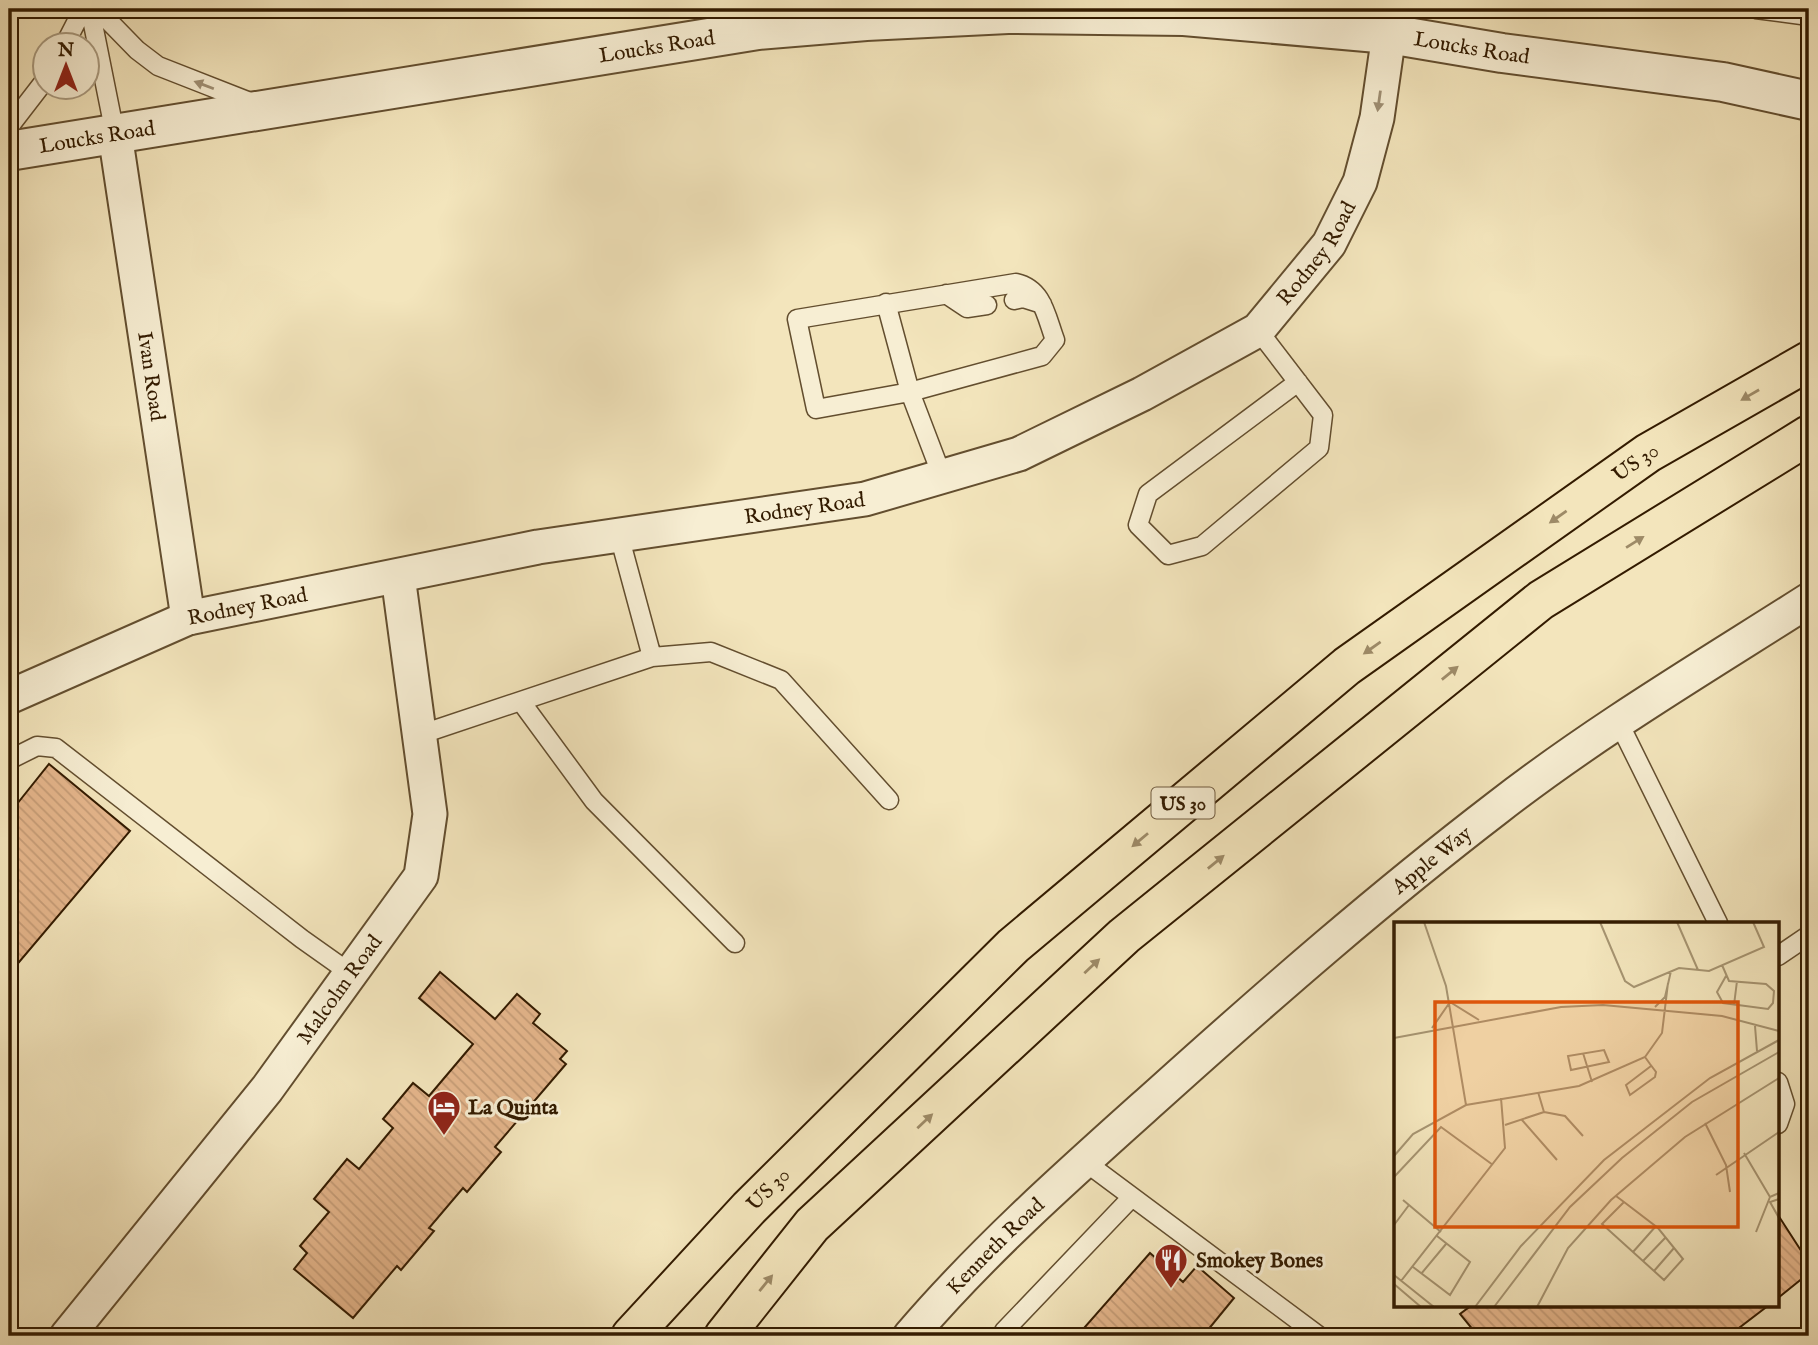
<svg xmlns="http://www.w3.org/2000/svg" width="1818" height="1345" viewBox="0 0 1818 1345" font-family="'IM FELL English',serif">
<defs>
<pattern id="building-back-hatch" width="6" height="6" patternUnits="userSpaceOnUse" patternTransform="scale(1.75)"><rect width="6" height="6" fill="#e5b68c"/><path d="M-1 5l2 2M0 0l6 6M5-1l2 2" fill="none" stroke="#c59c77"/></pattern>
</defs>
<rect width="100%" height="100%" fill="#f3e5bc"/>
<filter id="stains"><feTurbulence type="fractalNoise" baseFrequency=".00286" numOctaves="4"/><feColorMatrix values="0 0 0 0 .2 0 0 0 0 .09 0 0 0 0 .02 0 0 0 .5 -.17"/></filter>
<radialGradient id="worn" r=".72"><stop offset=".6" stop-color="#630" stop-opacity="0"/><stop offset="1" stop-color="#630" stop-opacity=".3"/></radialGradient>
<!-- building -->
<path fill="url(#building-back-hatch)" stroke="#331b00" stroke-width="2" d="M49,764L130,831L9,974V814Z
M440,972L495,1019L517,994L540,1014L533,1023L567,1051L560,1059L566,1064L495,1147L501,1152L467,1192L463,1188L429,1228L434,1231L401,1270L397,1266L353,1318L294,1269L307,1253L300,1246L329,1212L314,1199L347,1159L359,1169L393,1128L383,1119L413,1083L429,1096L473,1044L419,998Z
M1778,1215L1809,1263V1273L1778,1298Z
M1150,1253L1183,1282L1197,1266L1234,1298L1203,1336H1077Z
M1472,1305H1769L1739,1328L1745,1336H1478L1460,1314Z"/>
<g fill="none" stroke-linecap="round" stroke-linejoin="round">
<defs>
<path id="service" d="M90,9L115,134
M97,9L137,50L158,66L255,104
M1756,9L1809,16
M1389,34L1396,9
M64,46L83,9
M9,127L46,79
M1016,283C1043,289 1046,316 1055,340L1042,356L910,392L816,409L797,319Z
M946,294L967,308L987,305
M1014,300L1023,298L1042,304
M886,303L910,392L942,476
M1258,330L1323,415L1319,448L1202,546L1168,555L1138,525L1148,494L1298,382
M652,657L711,652L781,680L889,800
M522,703L594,801L735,943
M1618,721L1718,923
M419,735L652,657L619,535
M9,760L37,746L56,748L302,939L350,973
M1778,956L1809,935
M1778,1082L1785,1104L1778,1124
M1084,1161L1319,1336
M1010,1336L1004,1331L1132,1197"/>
<g id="minor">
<path id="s1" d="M115,134L188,618"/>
<path id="s2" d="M9,697L188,618L538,547L865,499L1019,454L1142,394L1258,330L1329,244L1360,182L1377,118L1389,34"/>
<path id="s3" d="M67,1336L267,1089L421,876L430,814L398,576"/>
<path id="s4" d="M910,1336C986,1247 1075,1169 1162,1091C1271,993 1381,897 1497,808C1596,731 1704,667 1809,600"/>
</g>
<g id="tertiary">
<path id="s5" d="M9,151L758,30L866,21L1008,14L1184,16L1389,34L1502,53L1723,82L1809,101"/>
</g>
<g id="trunk">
<path id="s6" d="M631,1336L749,1208L1013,946L1347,666L1648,453L1809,361"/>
<path d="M724,1336L812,1225L1124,936L1541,600L1809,435"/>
</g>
</defs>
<!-- service casing -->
<use href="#service" stroke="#634e2f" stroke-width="21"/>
<!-- minor casing -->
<use href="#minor" stroke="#634e2f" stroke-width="37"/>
<!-- tertiary casing -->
<use href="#tertiary" stroke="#634e2f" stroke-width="42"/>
<!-- trunk casing -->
<use href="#trunk" stroke="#331b00" stroke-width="42"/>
<!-- service -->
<use href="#service" stroke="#f7eed3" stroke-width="18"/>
<!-- minor -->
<use href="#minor" stroke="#f7eed3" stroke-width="33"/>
<!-- tertiary -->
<use href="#tertiary" stroke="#f7eed3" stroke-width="38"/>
<!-- trunk -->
<use href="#trunk" stroke="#f3e5bc" stroke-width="38"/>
</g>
<!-- one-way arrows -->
<defs><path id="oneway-solid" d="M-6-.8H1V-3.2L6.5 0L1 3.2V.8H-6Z" transform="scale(1.75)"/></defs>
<g fill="#9f8f74">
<use href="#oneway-solid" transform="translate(204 85) rotate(-159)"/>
<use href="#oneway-solid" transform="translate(1379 101) rotate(98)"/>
</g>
<g fill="#9d8a67">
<use href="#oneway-solid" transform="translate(1750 395) rotate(150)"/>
<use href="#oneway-solid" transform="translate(1558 517) rotate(145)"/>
<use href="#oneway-solid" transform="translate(1635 542) rotate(-32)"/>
<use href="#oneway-solid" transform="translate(1372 648) rotate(145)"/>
<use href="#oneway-solid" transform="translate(1450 673) rotate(-39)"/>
<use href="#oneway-solid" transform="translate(1140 840) rotate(140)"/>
<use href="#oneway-solid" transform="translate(1216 862) rotate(-39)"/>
<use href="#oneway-solid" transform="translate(1092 966) rotate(-43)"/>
<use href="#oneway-solid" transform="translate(925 1121) rotate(-43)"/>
<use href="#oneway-solid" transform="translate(766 1283) rotate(-51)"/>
</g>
<!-- icons -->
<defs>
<symbol id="hotel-pin" viewBox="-11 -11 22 30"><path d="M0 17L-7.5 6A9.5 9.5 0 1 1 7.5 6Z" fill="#8f2418" stroke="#f7eed3"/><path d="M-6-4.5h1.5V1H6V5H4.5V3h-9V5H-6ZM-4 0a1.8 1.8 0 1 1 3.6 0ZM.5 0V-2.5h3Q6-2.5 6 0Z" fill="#fff"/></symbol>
<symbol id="restaurant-pin" viewBox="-11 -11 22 30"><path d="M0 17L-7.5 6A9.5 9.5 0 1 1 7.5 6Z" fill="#8f2418" stroke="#f7eed3"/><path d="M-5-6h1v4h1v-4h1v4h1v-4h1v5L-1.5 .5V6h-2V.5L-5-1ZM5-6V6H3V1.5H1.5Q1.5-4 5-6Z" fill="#fff"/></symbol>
</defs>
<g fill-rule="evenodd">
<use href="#hotel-pin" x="425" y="1088" width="38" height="52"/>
<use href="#restaurant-pin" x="1152" y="1241" width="38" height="52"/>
</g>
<g text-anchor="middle" stroke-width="6" stroke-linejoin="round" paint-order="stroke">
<!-- shield labels -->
<rect fill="#f7eed3" stroke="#6e5a3f" stroke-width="2" x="1151.5" y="787.5" width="63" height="31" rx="5"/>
<g font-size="19" font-weight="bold" fill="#331b00">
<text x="1183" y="810">US 30</text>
</g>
<!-- street labels -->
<g font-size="21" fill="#331b00" stroke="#f7eed3">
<text dy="7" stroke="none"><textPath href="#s5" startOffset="656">Loucks Road</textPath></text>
<text dy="7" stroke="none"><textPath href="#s5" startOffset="1475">Loucks Road</textPath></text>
<text dy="7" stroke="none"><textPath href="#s5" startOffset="89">Loucks Road</textPath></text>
<text dy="7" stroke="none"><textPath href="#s2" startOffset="1410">Rodney Road</textPath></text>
<text dy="7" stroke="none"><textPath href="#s1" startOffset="245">Ivan Road</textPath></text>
<text dy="7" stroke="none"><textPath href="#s6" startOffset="1335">US 30</textPath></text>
<text dy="7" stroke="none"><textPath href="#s2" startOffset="822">Rodney Road</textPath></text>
<text dy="7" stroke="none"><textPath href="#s2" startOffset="256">Rodney Road</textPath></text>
<text dy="7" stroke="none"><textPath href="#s4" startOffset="707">Apple Way</textPath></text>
<text dy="7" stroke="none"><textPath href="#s3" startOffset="441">Malcolm Road</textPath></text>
<text dy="7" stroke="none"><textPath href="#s6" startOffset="201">US 30</textPath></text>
<text dy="7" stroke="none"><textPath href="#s4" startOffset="124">Kenneth Road</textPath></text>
</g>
<!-- poi labels -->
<g font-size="21" font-weight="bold" fill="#331b00" stroke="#f7eed3" text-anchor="start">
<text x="468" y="1114">La Quinta</text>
<text x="1196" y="1267">Smokey Bones</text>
</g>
</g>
<!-- overview -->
<g transform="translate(1394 922)">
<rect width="385" height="385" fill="#f3e5bc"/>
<path fill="none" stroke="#a69471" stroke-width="2" d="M30,0L52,64L72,183M206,0L231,59L240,65L285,46L315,49L370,25L359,0M283,0L304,48M328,43L335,59L372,62L380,69L379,81L374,87L329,81L323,70L332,54M340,83L343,59M261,85L271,75L277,49M361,104L363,129M38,106L56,80L85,98M0,116L167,85L209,83L328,94L385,109M210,128L215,140L177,148L174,134ZM189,131L198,160M251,135L256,142L262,150L261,155L236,173L232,163L257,144M150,190L171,194L189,214M128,198L163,238M311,201L332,243L336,270M111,203L150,190L144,170M350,231L376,275L385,271M0,234L19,212L72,183L185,164L251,135L268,111L274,61M322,253L385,210M0,255L47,205L99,243M222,274L230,280L264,306L289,337L270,358L208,302L230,280M385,277L376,280L385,296M9,278L47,310M0,303L15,283M362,310L376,275M239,330L262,304M249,339L272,315M19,345L56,373L76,340L43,314M260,349L280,326M27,352L52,322M0,353L40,385M7,359L111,226L107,176M0,362L27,385M81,385L127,324L210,238L316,156L385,118M100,385L176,285L228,236L298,180L385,130M143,385L174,326L217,278L291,215L385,156"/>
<path fill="#df560b" fill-opacity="0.15" stroke="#df560b" stroke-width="3.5" d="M41,80H344V305H41Z"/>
<rect width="385" height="385" fill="none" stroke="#331b00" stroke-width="3.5"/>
</g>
<!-- margin -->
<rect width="1818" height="1345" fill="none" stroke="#f3e5bc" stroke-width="35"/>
<rect x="10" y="10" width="1797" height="1324" fill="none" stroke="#331b00" stroke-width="3.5"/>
<rect x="18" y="18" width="1783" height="1310" fill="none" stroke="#331b00" stroke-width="2"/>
<!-- north arrow -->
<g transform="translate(66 66)"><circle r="33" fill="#f7eed3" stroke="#a99a7f" stroke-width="2"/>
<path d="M0-5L12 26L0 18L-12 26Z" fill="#8f2418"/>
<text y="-10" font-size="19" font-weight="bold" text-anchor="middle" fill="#331b00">N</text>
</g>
<rect width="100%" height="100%" filter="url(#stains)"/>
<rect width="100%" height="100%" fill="url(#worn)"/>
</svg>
